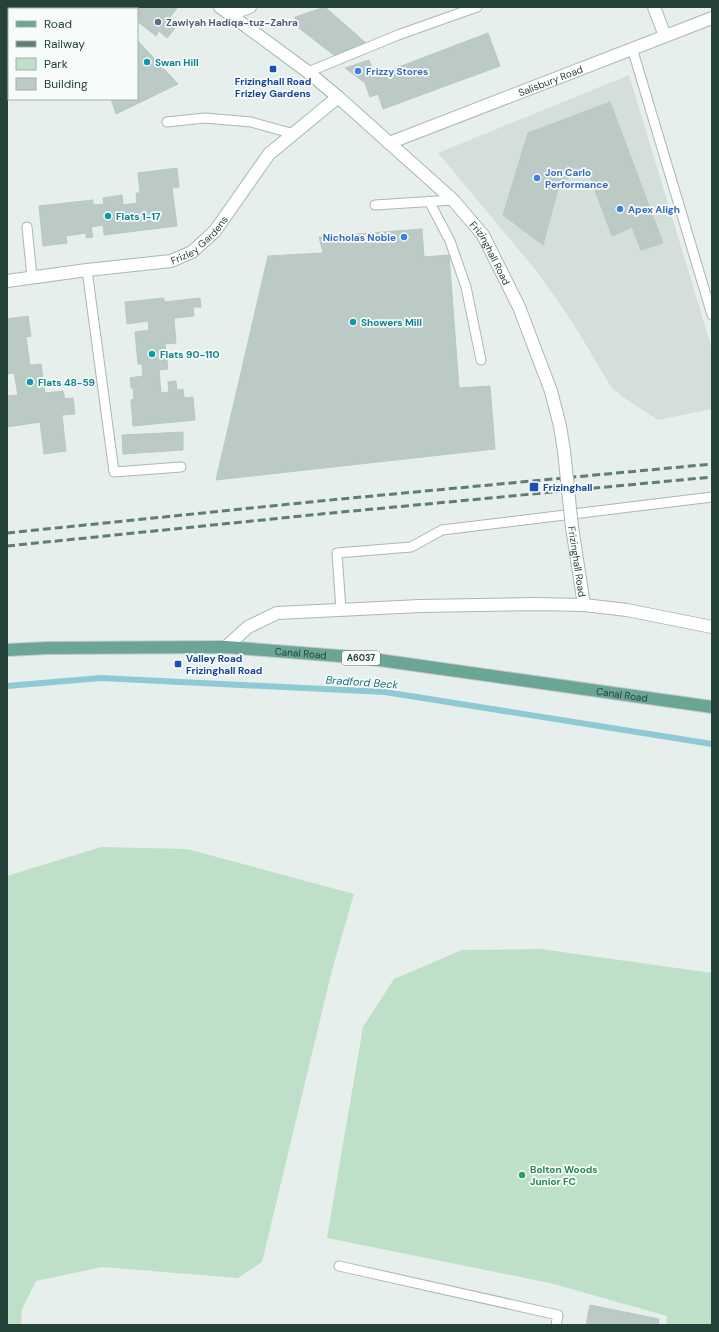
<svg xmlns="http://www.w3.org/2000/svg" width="719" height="1332" viewBox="0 0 719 1332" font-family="'DM Sans',sans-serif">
<rect width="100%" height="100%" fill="#e6efeb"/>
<!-- built -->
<path fill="#d4dfda" d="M629,75L712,349V409L658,420L623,397L611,387L573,323L538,273L438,153Z"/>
<!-- green -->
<path fill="#bfe0c8" d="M101,847L187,849L354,894L332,970L262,1262L238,1278L102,1267L36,1281L22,1309L21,1325H7V876Z
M541,949L712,973V1325H666L667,1316L550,1283L327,1238L363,1027L394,979L462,950Z"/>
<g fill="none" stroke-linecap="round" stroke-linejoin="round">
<!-- stream -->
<path stroke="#8ec9d4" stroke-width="6" d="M7,686L101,678L385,692L712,744"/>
</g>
<!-- building -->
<path fill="#bbcac4" stroke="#b8c9c2" d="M77,7H107L108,9H79Z
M118,7H178L170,17L179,23L167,38L159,31L156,36L137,21V9H121Z
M325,7L366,43L335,56L295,25V17Z
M488,33L500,66L383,109L378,94L370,97L365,83L345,68L369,60L375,76Z
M137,40L178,84L116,114L111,99H137Z
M610,102L663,243L641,250L632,227L612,236L586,166L574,171L558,189L543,245L503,215L528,133Z
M177,168L179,187L172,188L177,226L104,235L103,225L91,227L93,237L86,238V233L66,236L67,243L43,246L39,206L93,200V205L104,204L103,198L122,195L123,205L137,203L136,193H140L138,173Z
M422,229L424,257L449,255L459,388L490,386L495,449L216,480L268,256L323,253L319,237Z
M164,298V302L200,298L201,307H193L194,316L174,318L176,343L165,344L168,369L159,370L161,393L169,392L168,382L176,381L177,390L183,389L184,398L193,397L195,420L133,426L131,400L134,399L133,388H131L130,378L143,376L142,364H138L135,332L149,330L148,321L127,324L125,302Z
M28,316L31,336L26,337L30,365L41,364L45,393L63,391L65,399L73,398L75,414L62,415L66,451L44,454L40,422L7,427V396L18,395L14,373L7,374V319Z
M183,432V450L123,454L122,435Z
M590,1305L659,1319L658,1325H586Z"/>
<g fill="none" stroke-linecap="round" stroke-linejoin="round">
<defs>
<path id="service" d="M632,48L712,315
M308,72L398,35L477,7
M167,122L205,118L251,122L294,134
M429,201L450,241L466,287L481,360
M375,205L453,200
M27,227L32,277
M87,270L114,472L181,467
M341,610L337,553L411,547L442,530L712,497
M339,1266L558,1315L556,1325"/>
<g id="minor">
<path d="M654,7L665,36"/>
<path d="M230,14L250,7"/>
<path id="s1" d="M389,143L712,18"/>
<path id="s2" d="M7,281L87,270L171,261L192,252L215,231L269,154L338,97"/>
</g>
<g id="tertiary">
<path id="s3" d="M220,7L308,72L338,97L453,200L483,235L519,307L551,391L560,426L564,451"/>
<path id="s4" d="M572,527L584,605"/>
<path d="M226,647L248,627L277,613L420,606L534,604L584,605L627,610L712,627"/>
</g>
<g id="primary">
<path id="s5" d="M7,650L47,648L226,647L365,658L712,707"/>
</g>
</defs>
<!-- service casing -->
<use href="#service" stroke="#a8b8b2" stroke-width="11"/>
<!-- minor casing -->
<use href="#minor" stroke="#a8b8b2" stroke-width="14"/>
<!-- tertiary casing -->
<use href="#tertiary" stroke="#a8b8b2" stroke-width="14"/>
<!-- primary casing -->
<use href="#primary" stroke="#c2cac8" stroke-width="14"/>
<!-- service -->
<use href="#service" stroke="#fff" stroke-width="9"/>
<!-- minor -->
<use href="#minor" stroke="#fff" stroke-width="12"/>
<!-- tertiary -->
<use href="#tertiary" stroke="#fff" stroke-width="12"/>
<!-- primary -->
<use href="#primary" stroke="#6aa596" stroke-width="12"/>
<!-- rail -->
<path stroke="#5f7d75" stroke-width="3" stroke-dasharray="8 4" stroke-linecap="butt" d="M7,533L320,501L712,464
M7,546L321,514L712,477"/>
<defs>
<path id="tertiary-bridge" d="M564,451L572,527"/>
</defs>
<!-- tertiary-bridge casing -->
<use href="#tertiary-bridge" stroke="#a8b8b2" stroke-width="14" stroke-linecap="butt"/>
<!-- tertiary-bridge -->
<use href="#tertiary-bridge" stroke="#fff" stroke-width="12"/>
</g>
<!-- markers -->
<circle fill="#5c6f8a" stroke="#f7fbf9" stroke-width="1.5" cx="158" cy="22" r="4"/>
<g fill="#0f9aa8" stroke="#f7fbf9" stroke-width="1.5">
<circle cx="147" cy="62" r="4"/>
<circle cx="108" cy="216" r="4"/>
<circle cx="353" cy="322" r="4"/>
<circle cx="152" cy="354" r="4"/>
<circle cx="30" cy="382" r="4"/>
</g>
<g fill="#1a4fb4" stroke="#f7fbf9" stroke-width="1.5">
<rect x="269" y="65" width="8" height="8" rx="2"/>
<rect x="529" y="482" width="10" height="10" rx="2"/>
<rect x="174" y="660" width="8" height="8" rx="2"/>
</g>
<g fill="#3f7fe0" stroke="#f7fbf9" stroke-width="1.5">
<circle cx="358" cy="71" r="4"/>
<circle cx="537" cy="178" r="4"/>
<circle cx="620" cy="209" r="4"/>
<circle cx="404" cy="237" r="4"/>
</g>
<circle fill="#2e9e5b" stroke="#f7fbf9" stroke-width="1.5" cx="522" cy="1175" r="4"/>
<g text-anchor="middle" stroke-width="3.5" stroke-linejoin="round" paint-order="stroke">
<!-- shield labels -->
<rect fill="#f7fbf9" stroke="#637a73" stroke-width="1" x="342" y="651" width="38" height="14" rx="3"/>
<g font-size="9" font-weight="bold" fill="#24423a">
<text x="361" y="661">A6037</text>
</g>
<!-- service labels -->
<g font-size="10" font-weight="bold" fill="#4e5e75" stroke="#f7fbf9" text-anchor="start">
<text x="166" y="26">Zawiyah Hadiqa-tuz-Zahra</text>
</g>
<!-- culture labels -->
<g font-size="10" font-weight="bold" fill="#0d838f" stroke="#f7fbf9" text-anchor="start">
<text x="155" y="66">Swan Hill</text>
<text x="116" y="220">Flats 1-17</text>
<text x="361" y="326">Showers Mill</text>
<text x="160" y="358">Flats 90-110</text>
<text x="38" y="386">Flats 48-59</text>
</g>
<!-- shop labels -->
<g font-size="10" font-weight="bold" fill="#366cbe" stroke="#f7fbf9" text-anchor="start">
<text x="366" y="75">Frizzy Stores</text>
<text x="545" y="176">Jon Carlo<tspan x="545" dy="12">Performance</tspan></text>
<text x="628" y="213">Apex Aligh</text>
<text x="396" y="241" text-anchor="end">Nicholas Noble</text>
</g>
<!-- street labels -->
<g font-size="10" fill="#24423a" stroke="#f7fbf9">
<text dy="4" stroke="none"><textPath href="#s1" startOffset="173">Salisbury Road</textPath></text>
<text dy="4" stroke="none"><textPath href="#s2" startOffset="201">Frizley Gardens</textPath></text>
<text dy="4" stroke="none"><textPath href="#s3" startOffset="368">Frizinghall Road</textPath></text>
<text dy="4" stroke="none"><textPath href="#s4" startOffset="35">Frizinghall Road</textPath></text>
<text dy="4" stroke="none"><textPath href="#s5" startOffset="294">Canal Road</textPath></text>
<text dy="4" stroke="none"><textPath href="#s5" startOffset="618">Canal Road</textPath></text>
</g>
<!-- transit labels -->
<g font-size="10" font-weight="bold" fill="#164399" stroke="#f7fbf9" text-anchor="start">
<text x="273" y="85" text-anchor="middle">Frizinghall Road<tspan x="273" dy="12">Frizley Gardens</tspan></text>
<text x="543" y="491">Frizinghall</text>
<text x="186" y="662">Valley Road<tspan x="186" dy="12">Frizinghall Road</tspan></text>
</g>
<!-- leisure labels -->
<g font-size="10" font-weight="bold" fill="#27864d" stroke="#f7fbf9" text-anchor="start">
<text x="530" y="1173">Bolton Woods<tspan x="530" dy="12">Junior FC</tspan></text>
</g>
<!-- water labels -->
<g font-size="11" font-style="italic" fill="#1c6f80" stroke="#f7fbf9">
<text transform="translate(362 682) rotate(4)" y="4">Bradford Beck</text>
</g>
</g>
<!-- border -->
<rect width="719" height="1332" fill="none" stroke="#24423a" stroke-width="16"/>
<!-- legend -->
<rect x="8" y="8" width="130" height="92" fill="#f7fbf9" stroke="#a3b1ad"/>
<rect x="16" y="21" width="20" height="6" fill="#6aa596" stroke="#a3b1ad"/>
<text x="44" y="28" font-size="12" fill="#24423a">Road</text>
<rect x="16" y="41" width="20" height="6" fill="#5f7d75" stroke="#a3b1ad"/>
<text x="44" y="48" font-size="12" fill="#24423a">Railway</text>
<rect x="16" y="58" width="20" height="12" fill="#bfe0c8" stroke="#a3b1ad"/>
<text x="44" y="68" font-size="12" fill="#24423a">Park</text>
<rect x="16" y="78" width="20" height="12" fill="#bbcac4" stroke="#a3b1ad"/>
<text x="44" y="88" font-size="12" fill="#24423a">Building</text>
</svg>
